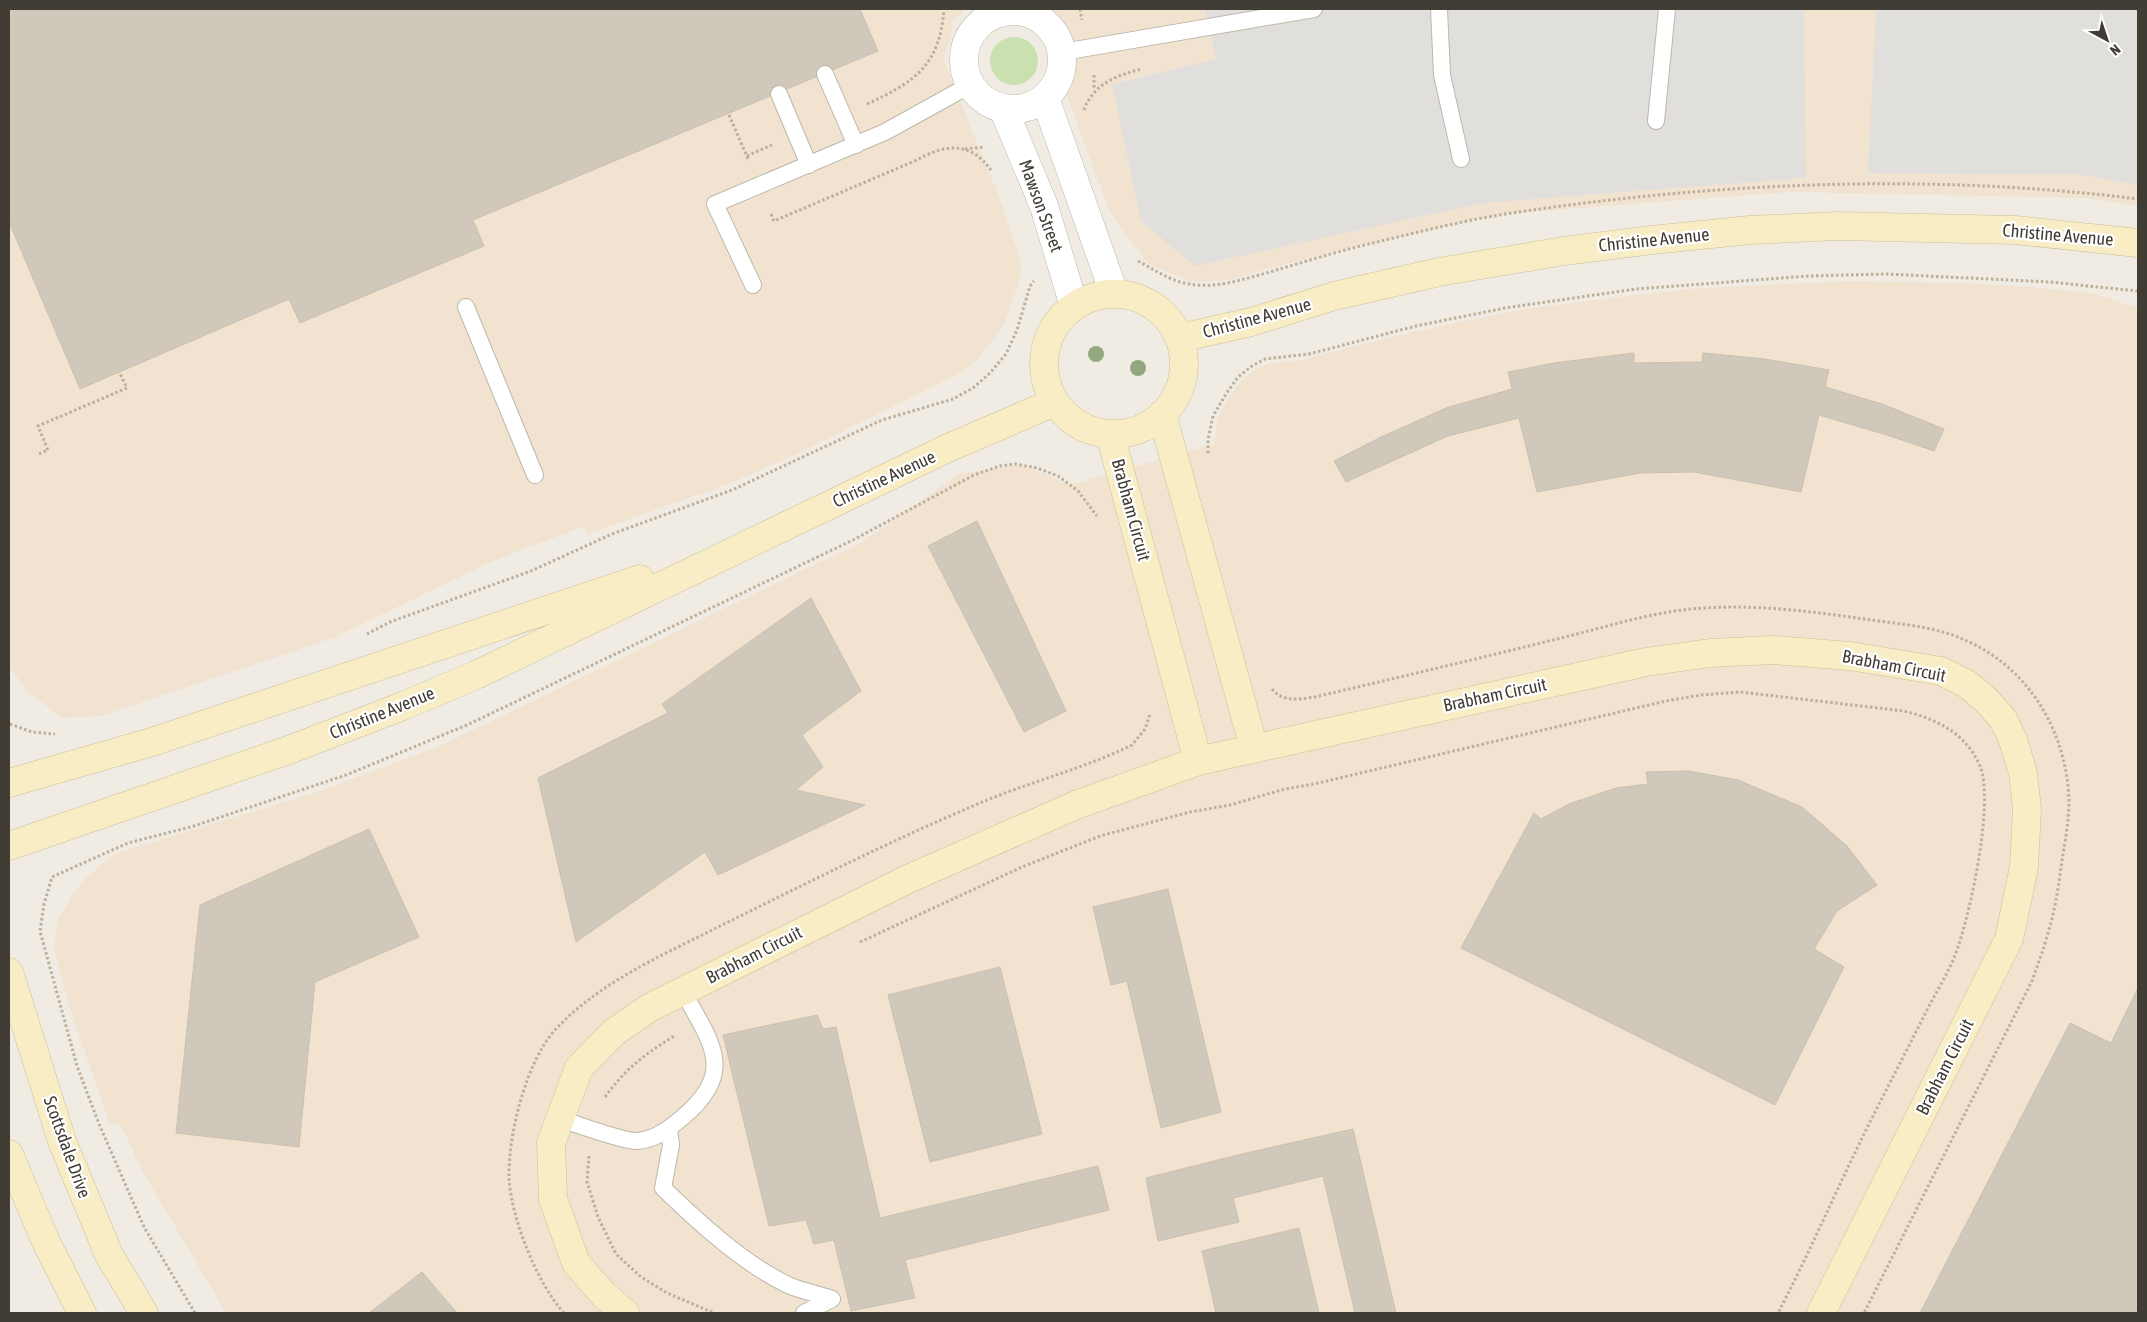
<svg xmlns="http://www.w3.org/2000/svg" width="2147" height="1322" viewBox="0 0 2147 1322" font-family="'Asap Condensed',sans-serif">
<rect width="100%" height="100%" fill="#f0ece4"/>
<!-- commercial -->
<path fill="#f1e3d0" d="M9,9H966L953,21L950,41L943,58L1003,207L1021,262L1020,279L1006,319L1000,330L979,358L964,371L795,455L728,484L588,534L584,526L493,561L335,637L102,716L63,718L29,693L9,667Z
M1035,9H2138V206L2084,198L1791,192L1502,214L1334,251L1229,280L1192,282L1148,264L1110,213Z
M1847,281L1964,283L2030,287L2092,293L2138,308V1313H226L143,1172L121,1126L109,1123L69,1006L54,948L58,920L71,897L82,882L110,857L123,851L318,792L442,745L864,541L961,473L1022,465L1070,485L1214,444L1218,418L1230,396L1241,381L1257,368L1273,363L1302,360L1390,337L1523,309L1687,289Z"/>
<!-- green -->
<path fill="#cae1af" d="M990 61a24 24 0 1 1 48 0a24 24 0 1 1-48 0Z"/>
<!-- parking -->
<path fill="#e1dfdc" d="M1205,9H1804L1806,178L1483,203L1195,266L1141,221L1112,84L1216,59Z
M1876,9H2138V185L2082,175L1868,173Z"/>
<!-- building -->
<path fill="#d0c8ba" stroke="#cac0ae" d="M9,9H860L878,51L473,220L484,246L300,323L289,299L80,389L9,222Z
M1634,353V363L1702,362L1703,353L1765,359L1829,370L1825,387L1882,404L1944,429L1934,451L1887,435L1819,415L1801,492L1694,472L1640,473L1537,492L1519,418L1448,436L1346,482L1334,461L1379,438L1446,408L1512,389L1508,372L1554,363Z
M977,521L1066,711L1024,732L928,546Z
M811,598L861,691L802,735L823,767L796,790L865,805L718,875L705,852L576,942L538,778L668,713L662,704Z
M1689,771L1738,780L1802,807L1847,846L1877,885L1837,911L1814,949L1844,967L1775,1105L1461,948L1534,813L1541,819L1569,804L1616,788L1648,784L1646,772Z
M369,829L419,937L315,982L299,1147L176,1133L200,905Z
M1168,889L1221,1112L1161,1128L1127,981L1111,985L1093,907Z
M1000,967L1042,1134L930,1162L888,995Z
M2138,988V1306L2135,1313H1920L2070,1023L2111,1043Z
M817,1015L823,1029L836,1027L880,1218L1098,1166L1109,1210L905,1260L915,1298L851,1311L834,1240L814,1244L806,1220L769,1226L723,1035Z
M1353,1129L1396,1313H1355L1323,1176L1233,1198L1239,1222L1158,1241L1146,1178L1242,1154Z
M1299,1228L1319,1313H1216L1202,1251Z
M422,1272L457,1313H369Z"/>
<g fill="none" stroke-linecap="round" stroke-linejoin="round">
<defs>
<path id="lane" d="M1439,9L1442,75L1461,159
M1063,52L1314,9
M825,74L856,145
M779,94L809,165
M1656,121L1667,9
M753,285L715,204L885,132L970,85
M466,307L535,475
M560,1119C577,1124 621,1141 637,1141C655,1140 670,1128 683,1117C738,1071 710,1042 683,991
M669,1129L671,1145L663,1188C698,1222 744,1264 788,1285C802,1291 818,1294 832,1299L804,1313"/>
<path id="street" d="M964 60a49 49 0 1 1 98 0a49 49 0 1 1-98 0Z
M1045,98L1114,293
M1003,108L1044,206L1074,306"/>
<path id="secondary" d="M1044 364a70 70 0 1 1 140 0a70 70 0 1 1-140 0Z
M1180,338L1251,322L1334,296L1439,272L1564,251L1652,240L1750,230L1837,226L2015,230L2138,243
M1162,414L1254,748
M1110,434L1198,761
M9,783L152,742L640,579
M9,846L286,751L403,706L476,675L948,448L1055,402
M9,972L62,1141L109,1255L144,1313
M9,1154L46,1242L82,1313
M625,1313L605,1296L576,1263L553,1199L551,1143L579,1068L613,1033L649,1008L908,879L1076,805L1198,761L1646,662L1710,653L1773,650L1850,656L1941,671L1967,684L1985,699L2003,719L2013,740L2023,773L2027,809L2024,867L2009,939L1821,1313"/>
</defs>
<!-- lane casing -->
<use href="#lane" stroke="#bdb7aa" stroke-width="18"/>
<!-- street casing -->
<use href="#street" stroke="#bdb7aa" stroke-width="29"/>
<!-- secondary casing -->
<use href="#secondary" stroke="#ccbf97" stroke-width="29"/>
<!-- path -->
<path stroke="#bbaf9a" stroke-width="3" stroke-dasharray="2.5 2.5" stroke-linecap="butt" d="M1080,9L1082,20
M1094,75V90
M867,104C915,82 940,65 944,9
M1084,110C1093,84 1117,75 1142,69
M729,115L749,161
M965,149L984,147
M747,156L772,145
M771,214L774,221L917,160C945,144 970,141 991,170
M1138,261C1155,270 1170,281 1189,284C1216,289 1244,279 1270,272C1304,262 1338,251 1373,243C1419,232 1465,220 1512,213C1719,182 1931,173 2138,199
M1208,453V440L1213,416L1226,394L1238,377L1252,366L1265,359L1309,354L1416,326L1505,308L1636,289L1808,276L1887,274L2050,282L2138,291
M39,454L48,450L38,426L127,388L119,372
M367,634L390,622L531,571L612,534L732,490L882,420L953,399L973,388L990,373L1006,354L1017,330L1030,286L1034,281
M1272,689C1283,703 1300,699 1315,697C1396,678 1476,659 1557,639C1595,630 1635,617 1675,611C1738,602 1802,610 1864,619C1898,624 1936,626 1967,641C2030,669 2067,733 2069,801C2069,818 2066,837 2063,854C2059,881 2056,909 2047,936C2043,952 2037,966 2032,981L1864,1313
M10,724L32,732L55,734
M860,942L1022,867L1100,836L1190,812L1230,805L1285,789L1314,784L1666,701L1701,695L1740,692L1904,711C1936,719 1966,733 1980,766C1995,803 1969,921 1954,958C1946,977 1935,994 1926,1012C1907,1050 1887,1088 1868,1126C1837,1188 1810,1252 1778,1313
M605,1097C625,1069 646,1053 676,1035
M589,1156L587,1182L598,1217L616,1254L641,1277L667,1293L714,1313
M195,1313L144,1227L99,1124L77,1066L40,931L44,904L52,877L128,843L194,826L346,775L467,725L853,540L974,475L1000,466L1015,464L1037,468L1058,476L1078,491L1097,516
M564,1313C537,1283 511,1218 509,1178C508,1135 526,1062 555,1030C598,983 661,956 716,928C803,885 890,841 980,803C1029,782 1083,769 1132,745L1145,729L1150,714"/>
<!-- lane -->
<use href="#lane" stroke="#fff" stroke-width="16"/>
<!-- street -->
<use href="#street" stroke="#fff" stroke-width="28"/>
<!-- secondary -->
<use href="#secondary" stroke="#f9edc5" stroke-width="28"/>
</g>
<!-- trees -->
<g fill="#92a680">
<circle cx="1096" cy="354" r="8"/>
<circle cx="1138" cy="368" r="8"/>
</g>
<g text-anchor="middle" stroke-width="4.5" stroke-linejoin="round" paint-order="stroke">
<!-- street labels -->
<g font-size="18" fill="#413c34" stroke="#fff">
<text transform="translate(1041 206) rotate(70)" y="6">Mawson Street</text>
<text transform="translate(2058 235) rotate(5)" y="6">Christine Avenue</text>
<text transform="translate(1654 240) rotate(-6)" y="6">Christine Avenue</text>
<text transform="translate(1257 318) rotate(-15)" y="6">Christine Avenue</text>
<text transform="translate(884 479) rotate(-25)" y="6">Christine Avenue</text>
<text transform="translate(1131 510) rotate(75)" y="6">Brabham Circuit</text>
<text transform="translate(1894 666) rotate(11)" y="6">Brabham Circuit</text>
<text transform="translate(1495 695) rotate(-12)" y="6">Brabham Circuit</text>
<text transform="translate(382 713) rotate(-22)" y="6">Christine Avenue</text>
<text transform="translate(754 955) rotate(-27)" y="6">Brabham Circuit</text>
<text transform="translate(1945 1067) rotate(-63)" y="6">Brabham Circuit</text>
<text transform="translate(67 1147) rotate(70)" y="6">Scottsdale Drive</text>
</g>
</g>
<!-- border -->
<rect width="2147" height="1322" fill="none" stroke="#413c34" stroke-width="20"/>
<!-- north arrow -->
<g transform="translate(2107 40) rotate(140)" stroke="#ffffff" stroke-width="4" paint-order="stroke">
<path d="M0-4L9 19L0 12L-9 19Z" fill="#413c34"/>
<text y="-8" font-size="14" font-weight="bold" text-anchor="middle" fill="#413c34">N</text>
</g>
</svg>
